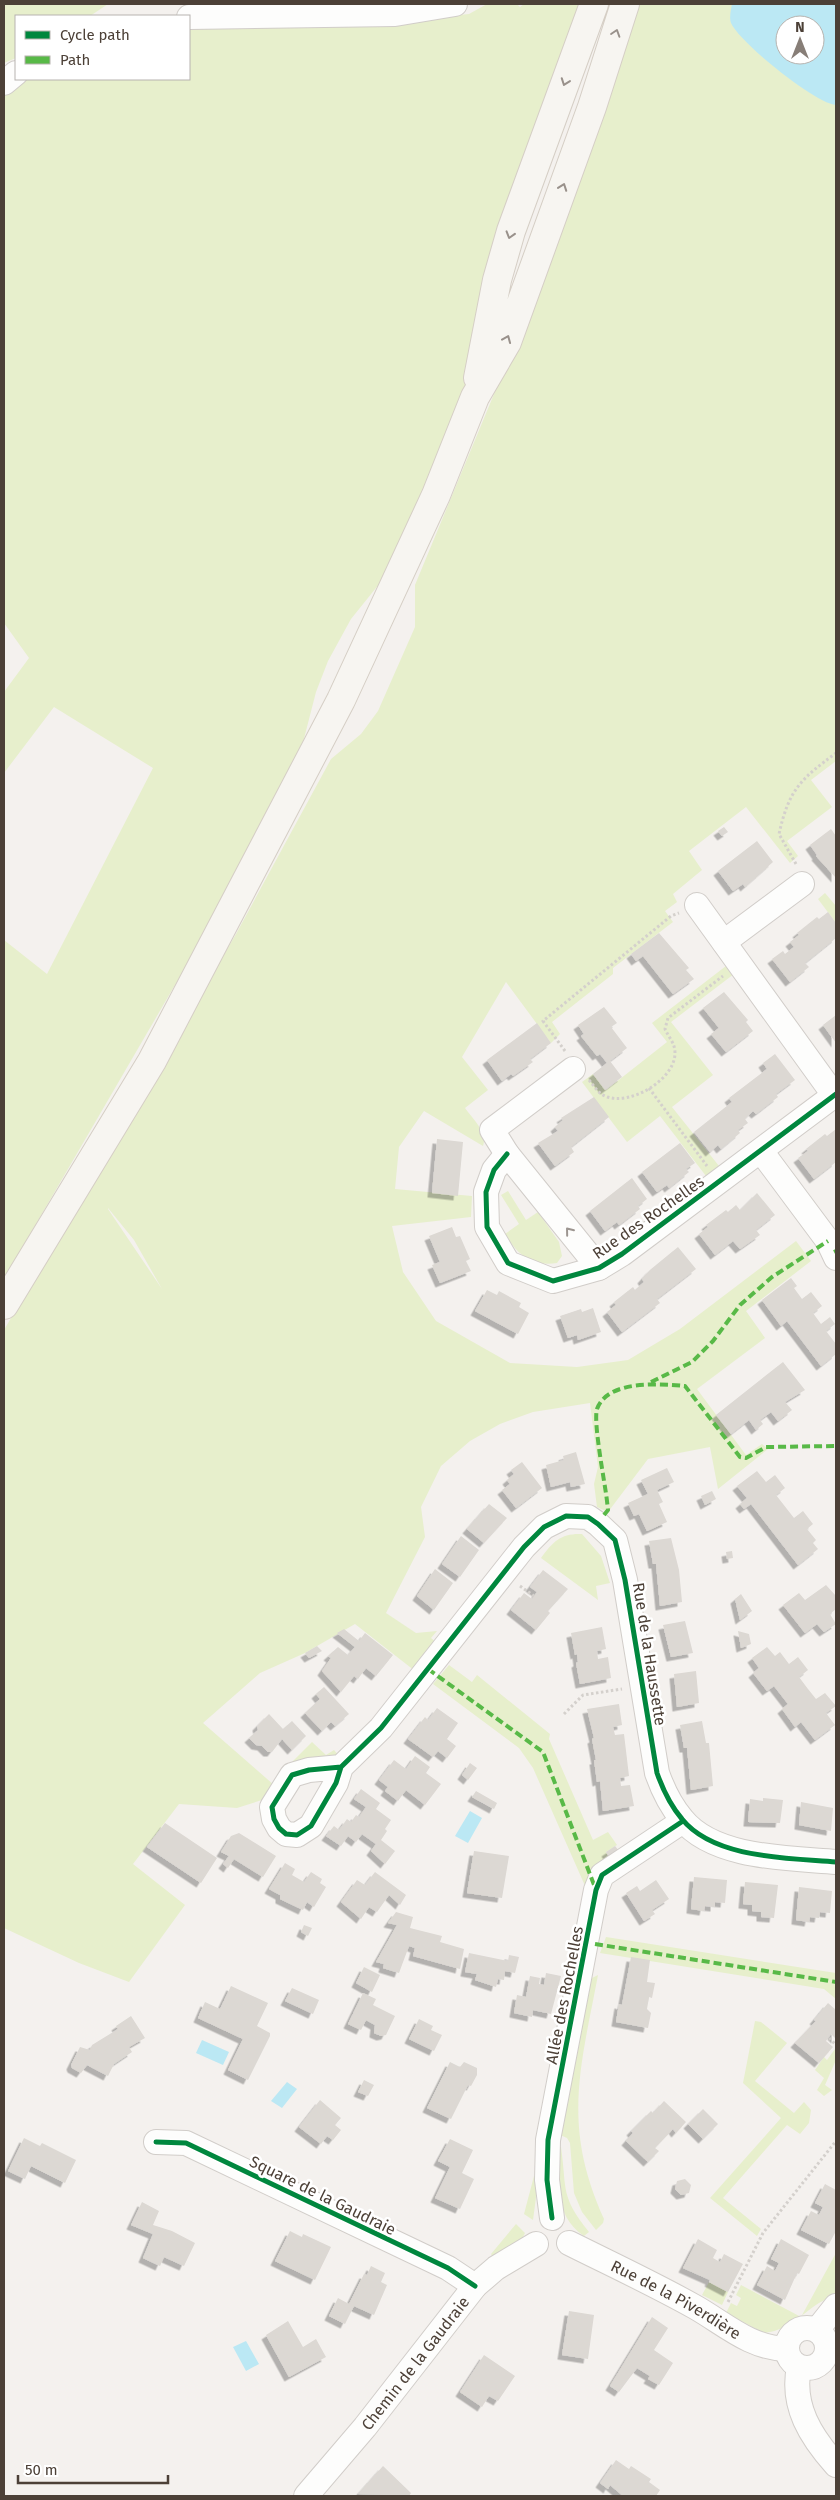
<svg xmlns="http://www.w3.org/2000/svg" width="840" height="2500" viewBox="0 0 840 2500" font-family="'Fira Sans',sans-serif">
<defs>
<filter id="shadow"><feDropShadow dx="-4.5" dy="4.5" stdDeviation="0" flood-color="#0004"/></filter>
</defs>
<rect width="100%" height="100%" fill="#f4f1ee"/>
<!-- green -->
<path fill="#e7efcc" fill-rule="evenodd" d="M4,4H108L90,16H16V58L4,63Z
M487,4H517L520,7L524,4H588L476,345L465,385L440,454L388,573L351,619L328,661L316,692L299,758L243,868L4,1279V940L47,974L153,768L54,707L4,773V692L29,658L4,623V93L24,79H189V27L401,21L469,14Z
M631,4H836V761L811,780L832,807L787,841L798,856L790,863L746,807L689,851L702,870L673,894L677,902L665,911L673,922L613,968V974L552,1022L560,1034L551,1043L506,982L462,1057L488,1090L465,1108C473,1119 488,1133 483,1146L424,1111L399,1147L395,1189L472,1196L471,1217L392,1226L403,1272L436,1321L510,1363L577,1367L628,1360L680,1329L796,1241L811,1261L746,1311L765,1338L697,1389L746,1455L762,1444L768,1449L718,1489L710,1447L648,1459L608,1512L597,1507L594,1484L598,1467L590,1403L533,1412L500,1424L470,1441L441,1466L421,1507L425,1537L386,1613L416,1633L437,1631L431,1638L438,1644L415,1671L355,1624L305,1653L260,1673L203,1723L274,1785L265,1799L237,1808L179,1804L133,1864L185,1905L129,1982L79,1963L4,1928V1330L236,934L331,759L361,734L378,711L415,627V585L506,365ZM785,25H815V55H785ZM108,1208L134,1240L162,1289L108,1209Z
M825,893L836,906V923L818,899Z
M726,966L734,974L671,1022L713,1075L672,1107L719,1166L706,1176L660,1116L627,1142L582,1082L593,1074L606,1090L667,1042L652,1023Z
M508,1191L526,1220L538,1212L559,1242L562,1256L557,1263C531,1267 517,1254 505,1234L519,1224L501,1195Z
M582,1534L601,1556L610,1583L596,1586L598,1600L541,1558C553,1541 562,1533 582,1534Z
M449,1665L472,1682L477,1675L550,1734L549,1739L593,1840L608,1832L617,1845L606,1852L610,1859L586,1888L533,1768L519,1748L433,1684Z
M312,1742L326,1755L334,1750L340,1757L286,1768Z
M606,1937L836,1973V1999L824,1989L600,1953Z
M598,1975C580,2070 562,2126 604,2219L603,2223L596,2230L582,2212L574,2193L570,2143L567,2138L558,2134L588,1980Z
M755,2021L761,2022L787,2043L755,2081L794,2113L804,2102L811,2110L809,2123L800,2134L787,2125L723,2198L761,2229L757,2236L710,2198L781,2118L743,2083Z
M835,2049L836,2060L825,2085L832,2090L824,2096L817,2090L824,2078L815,2070L824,2057L827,2060Z
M557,2144L561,2147C567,2190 560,2196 589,2232L584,2236C553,2216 558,2176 557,2144Z
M539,2175L533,2220L524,2214L534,2176Z
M516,2224L525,2233L520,2243L497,2258L492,2256L491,2254Z
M836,2253V2292C829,2299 821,2301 813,2307C797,2319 784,2331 764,2333L726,2313L731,2303L737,2306L741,2298L736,2295L741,2285L801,2317Z
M709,2282L728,2292L722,2305L702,2295Z"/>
<!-- water -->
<path fill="#bbe8f4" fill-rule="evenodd" d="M732,4H836V105C815,103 740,43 731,23C729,18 731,9 732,4ZM785,25H815V55H785Z
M470,1811L482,1818L468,1843L455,1836Z
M202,2040L229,2052L223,2065L196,2053Z
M287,2082L297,2089L282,2108L271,2101Z
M246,2341L259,2364L246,2371L233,2347Z"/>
<!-- building -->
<path fill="#dcd8d3" filter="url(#shadow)" d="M724,827L728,832L722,836L718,831Z
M831,829L836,836V878L816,856L817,855L810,845Z
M757,841L773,862L745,887L743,884L733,891L718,871Z
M828,912L836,923V938L805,963L809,967L790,982L772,959L783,951L785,954L794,947L790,942L799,935L797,933L817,917L819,919Z
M659,933L689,968L686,970L694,979L673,994L643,956L636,961L631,954Z
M724,992L748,1020L746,1022L753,1031L726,1052L711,1034L719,1028L703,1008Z
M604,1007L617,1023L611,1027L627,1048L610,1061L622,1077L605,1090L593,1074L607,1063L600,1054L597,1056L581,1036L584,1034L578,1025Z
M836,1015V1043L823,1025Z
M537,1023L551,1043L530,1059L533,1062L513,1076L511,1074L502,1081L487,1060Z
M775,1054L795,1080L776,1094L778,1097L756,1114L753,1111L745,1119L748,1123L738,1130L740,1133L721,1149L718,1145L710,1152L694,1132L732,1102L729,1098L767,1069L763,1063Z
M594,1097L609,1117L571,1147L574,1152L555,1166L538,1143L558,1131L555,1127L563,1120L561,1118Z
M836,1129V1162L814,1179L798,1158L808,1151L806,1149L825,1134L827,1136Z
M437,1139L463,1142L458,1196L432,1193Z
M680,1143L695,1163L686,1169L689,1172L669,1188L667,1185L657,1192L642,1172Z
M632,1178L647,1199L638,1206L640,1209L619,1225L617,1222L605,1231L590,1211Z
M757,1193L775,1215L756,1230L760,1235L740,1249L733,1241L715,1255L699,1234L708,1227L706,1225L726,1210L728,1212L736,1205L740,1210Z
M452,1227L456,1237L460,1236L470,1259L466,1261L471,1271L440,1283L432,1265L440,1262L429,1236Z
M678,1247L696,1269L657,1299L660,1303L622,1332L607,1312L616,1305L614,1302L633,1287L635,1290L644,1282L642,1279L650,1270Z
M791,1278L797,1286L794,1288L802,1299L811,1292L822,1306L813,1313L821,1324L830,1317L835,1324L826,1331L836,1344V1354L821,1366L787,1321L781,1326L762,1300Z
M487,1290L497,1295L499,1291L521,1303L519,1307L529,1313L518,1334L475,1311Z
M593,1308L601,1332L578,1340L577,1335L568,1338L560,1316L581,1309L582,1312Z
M783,1362L805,1390L785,1402L792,1410L778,1421L771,1412L760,1420L763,1424L756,1430L749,1420L731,1434L716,1415Z
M576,1452L585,1484L571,1487L570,1482L551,1487L546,1465L564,1460L563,1456Z
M522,1462L542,1488L516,1508L502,1490L510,1484L507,1480L514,1474L511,1470Z
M667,1468L674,1482L657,1490L663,1502L659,1504L667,1522L647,1531L639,1514L634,1516L628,1503L648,1494L641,1480Z
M757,1471L766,1482L775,1475L785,1488L776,1495L794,1518L803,1511L813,1524L807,1529L816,1540L813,1543L818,1549L798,1565L751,1504L744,1509L740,1504L747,1498L737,1486Z
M712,1491L716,1499L705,1505L701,1496Z
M489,1504L507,1518L484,1543L467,1529Z
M461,1536L479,1550L460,1577L442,1564Z
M671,1538L679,1570L682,1602L660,1606L656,1564H653L649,1541Z
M732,1551L733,1558L727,1559L726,1552Z
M435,1569L453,1583L434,1610L417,1596Z
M543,1570L568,1589L548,1611L550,1613L536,1630L511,1610L524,1593L532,1599L537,1592L530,1587Z
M826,1585L836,1596V1609L830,1614L836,1624L824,1632L817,1624L805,1633L783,1605L799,1593L805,1600Z
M741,1594L752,1611L740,1620L735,1599Z
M685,1621L693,1653L671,1657L663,1625Z
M602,1627L606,1649L597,1651L598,1659L608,1657L611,1678L580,1684L576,1663L578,1662L577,1654L575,1655L571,1633Z
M344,1629L359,1641L365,1633L393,1655L376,1676L366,1668L358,1679L354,1676L341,1692L322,1671L331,1658L328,1656L338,1647L348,1655L355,1647L337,1633Z
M738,1631L749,1634L751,1644L741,1648Z
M317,1646L322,1651L309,1658L305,1653Z
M767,1647L775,1656L780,1652L789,1664L798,1657L808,1670L799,1677L808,1689L816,1699L825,1693L836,1706L826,1713L835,1725L815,1740L801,1722L795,1727L782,1709L788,1704L774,1686L767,1691L753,1673L759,1668L752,1658Z
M696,1671L699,1703L677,1707L674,1674Z
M324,1687L349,1714L335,1726L331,1722L322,1731L305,1713L320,1699L316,1694Z
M619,1704L622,1725L613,1727L615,1735L624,1734L629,1776L620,1778L621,1786L630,1785L634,1806L603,1811L600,1781L597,1782L594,1760H596L592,1739L594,1738L587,1709Z
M437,1708L458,1723L447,1739L456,1746L447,1758L438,1751L433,1757L408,1739L425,1717L428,1720Z
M269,1714L283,1729L292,1721L306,1736L292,1750L282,1739L272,1752H268L262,1746L256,1745L249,1738L258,1730L257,1726Z
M702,1721L706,1743H709L713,1786L691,1790L687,1748H684L680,1725Z
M415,1756L430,1767L426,1773L441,1784L425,1805L406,1790L398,1801L385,1791L388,1787L379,1780L394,1760L406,1769Z
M470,1763L477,1768L468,1780L462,1775Z
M361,1789L380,1803L376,1809L391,1820L385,1829L387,1831L381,1840L395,1851L385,1864L371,1851L376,1844L362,1834L356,1842L348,1836L341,1846L326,1836L334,1826L339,1830L347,1819L351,1822L356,1815L359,1817L366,1807L354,1799Z
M476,1791L497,1803L494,1809L472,1797Z
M763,1798L783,1800L780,1823L748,1822L750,1799L763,1801Z
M801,1802L833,1808L831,1831L799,1825Z
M165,1823L217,1858L201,1883L147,1847Z
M239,1833L276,1856L263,1877L234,1859L228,1868L223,1864L229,1856L221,1852L231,1836Z
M615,1846L619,1851L609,1857L606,1852Z
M474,1851L509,1856L502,1898L467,1893Z
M285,1863L295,1869L292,1875L304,1882L311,1872L322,1879L320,1883L326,1887L314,1907L307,1902L303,1910L280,1899V1895L269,1889Z
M375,1872L406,1895L400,1905L389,1895L377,1912L369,1907L361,1919L341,1902L357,1880L365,1885Z
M694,1877L727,1880L725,1903L715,1902V1907L705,1906L704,1911L691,1909Z
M656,1880L669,1899L652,1910L655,1914L644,1921L626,1893L637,1886L640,1891Z
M745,1882L778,1885L774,1918L761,1917V1912L752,1911V1905L743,1904Z
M799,1887L832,1891L830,1913L820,1912L819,1918L810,1917L809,1922L796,1920Z
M396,1912L413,1917L410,1928L442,1936L440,1942L464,1949L460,1969L413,1956L415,1948L409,1946L399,1973L383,1968L384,1964L376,1962L397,1925L388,1923Z
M304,1925L312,1928L308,1936L301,1932Z
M469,1953L508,1961L509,1955L519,1957L515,1973L505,1971L504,1980L498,1979L496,1987L475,1980L477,1974L465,1972Z
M631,1957L650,1960L647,1982L655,1983L652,1998L649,1997L647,2009L651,2013L648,2028L616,2022L619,2004L622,2005Z
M364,1967L380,1975L372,1992L356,1983Z
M546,1973L561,1976L551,2014L533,2010L532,2017L514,2013L517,1995L526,1997L530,1976L540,1978L539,1984L544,1985Z
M231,1986L268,2003L257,2026L270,2033V2036L248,2080L228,2070L243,2039L198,2018L205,2002L220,2009Z
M292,1988L319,2000L313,2014L285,2001Z
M363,1993L376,1999L373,2005L395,2016L386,2035L381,2036L374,2033L375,2025L366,2020L361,2030L348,2024Z
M828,2003L836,2010V2039L831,2034L826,2041L833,2047L819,2063L795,2043L816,2021L814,2020Z
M131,2016L145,2038L129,2047L132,2052L114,2064L108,2076L87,2065L81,2073L72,2068L71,2065L80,2047L90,2050L92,2045L118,2029L116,2026Z
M419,2019L433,2026L431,2030L442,2035L434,2051L409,2039Z
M450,2062L460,2067L464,2062L477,2068V2075L471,2086L468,2085L451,2119L427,2108Z
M364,2080L374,2085L368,2096L358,2092Z
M320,2100L341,2118L335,2125L341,2130L333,2140L327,2136L321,2144L299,2127Z
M664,2101L686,2122L676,2133L673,2129L655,2148L659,2151L648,2162L626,2141L633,2133L631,2131L651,2111L653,2113Z
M703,2109L718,2124L703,2139L688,2124Z
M24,2138L40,2146L42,2143L76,2160L65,2183L31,2166L25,2179L8,2171Z
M450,2139L473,2150L462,2173L474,2179L460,2209L435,2198L450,2167L438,2161Z
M685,2179L691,2185L689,2193L681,2195L675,2189L677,2181Z
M825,2184L836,2190V2231L829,2244L801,2230L811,2211L819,2215L823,2207L815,2203Z
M142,2202L159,2211L153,2225L172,2231L195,2243L184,2266L164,2257L160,2266L143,2258L153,2234L131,2225Z
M290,2231L302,2237L303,2234L331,2247L315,2280L275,2261Z
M698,2239L717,2250L713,2258L720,2262L724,2254L743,2264L728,2292L709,2282L710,2280L683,2268Z
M781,2239L809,2255L799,2274L797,2273L785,2300L757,2285L767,2266L775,2271L779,2263L771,2259Z
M371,2266L385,2273L381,2282L387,2285L374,2315L354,2306L345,2324L329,2316L338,2298L349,2304L364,2274L367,2275Z
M569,2311L594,2315L588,2359L562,2355Z
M652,2317L668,2328L654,2350L673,2363L659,2385L648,2379L650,2376L637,2368L619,2392L610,2386Z
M288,2321L303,2347L316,2339L326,2357L289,2377L266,2335Z
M484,2355L515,2376L498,2401L489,2396L482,2407L460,2392Z
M616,2460L629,2469L631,2466L651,2479L649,2482L660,2490L656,2496H623L610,2485L608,2489L600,2483Z
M383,2466L411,2493L409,2496L358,2494Z"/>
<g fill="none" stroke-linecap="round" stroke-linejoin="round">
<defs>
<g id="minor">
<path d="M189,17L395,14L455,4"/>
<path d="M4,83L16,73"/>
<path d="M697,905L834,1095"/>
<path d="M724,942L802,884"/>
<path d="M573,1069L492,1130L507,1154L599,1268"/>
<path d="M761,1151L828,1241L836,1258"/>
<path d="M507,1154L494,1170L486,1192L487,1227L508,1263L553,1281L599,1268L622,1254L836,1094"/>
<path d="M341,1767L309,1770L292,1775L272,1807L274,1819L279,1828L286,1834L297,1835L311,1826L336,1783L341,1767L381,1728L524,1547L544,1527L566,1516L588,1517L598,1524L615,1540L625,1580L657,1773C663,1790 670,1805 682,1819C714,1859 790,1858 836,1862"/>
<path d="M156,2142L186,2143L448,2268L475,2286"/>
<path d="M552,2218L547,2180L548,2140L596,1890L602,1875L683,1821"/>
<path id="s1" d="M569,2243C611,2264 654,2284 695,2307C725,2324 750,2348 786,2349"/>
<circle cx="807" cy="2348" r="20"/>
<path d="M817,2330L836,2306"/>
<path d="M799,2367C791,2406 811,2437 836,2465"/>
<path id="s2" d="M306,2496L365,2427L475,2286L496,2268L536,2244"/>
</g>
<path id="secondary" d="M478,378L497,280L511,231L594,4
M4,1305L152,1061L341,700L436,495L475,397L507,342L592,107L625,4"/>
</defs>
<!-- minor casing -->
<use href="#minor" stroke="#d1cdc9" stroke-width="26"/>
<!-- secondary casing -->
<use href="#secondary" stroke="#d5cec5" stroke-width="30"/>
<!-- path -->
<path stroke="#d4d0cc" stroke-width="3" stroke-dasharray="2.5 2.5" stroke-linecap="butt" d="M796,864L779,834C789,789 801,779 836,753
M565,1051L543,1021L671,916L679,913
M589,1080C594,1086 598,1093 605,1096C629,1107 675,1080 675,1053C675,1043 669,1038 665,1029L668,1018L723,976
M649,1088L707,1166
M520,1586L534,1596
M564,1714L583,1695L622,1689
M829,2038L836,2045
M728,2302L763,2233L836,2141"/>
<!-- minor -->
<use href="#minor" stroke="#fdfdfc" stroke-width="24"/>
<!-- secondary -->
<use href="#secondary" stroke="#f7f5f1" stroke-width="28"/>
<!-- quiet -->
<path stroke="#58b947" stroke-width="4" stroke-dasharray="8 4" stroke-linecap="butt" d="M834,1252L836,1251
M651,1382L692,1362L713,1341L740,1305L772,1277L828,1241
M604,1515L608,1510L607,1501C605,1483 593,1423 597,1409C608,1379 661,1384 685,1386L740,1457L746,1458L766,1447L836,1446
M428,1669L543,1752L596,1890
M595,1944L836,1982"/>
<defs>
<path id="cycleway" d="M507,1154L494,1170L486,1192L487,1227L508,1263L553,1281L599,1268L622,1254L836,1094
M341,1767L309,1770L292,1775L272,1807L274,1819L279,1828L286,1834L297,1835L311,1826L336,1783L341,1767L381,1728L524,1547L544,1527L566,1516L588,1517L598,1524L615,1540L625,1580L657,1773C663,1790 670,1805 682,1819C714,1859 790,1858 836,1862
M156,2142L186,2143L448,2268L475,2286
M552,2218L547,2180L548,2140L596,1890L602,1875L683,1821"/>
</defs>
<!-- cycleway casing -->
<use href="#cycleway" stroke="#fff" stroke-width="8"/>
<!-- cycleway -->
<use href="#cycleway" stroke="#00873e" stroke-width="5"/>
</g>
<!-- one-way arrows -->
<defs><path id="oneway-chevron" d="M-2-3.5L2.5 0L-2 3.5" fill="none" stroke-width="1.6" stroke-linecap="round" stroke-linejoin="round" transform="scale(1.25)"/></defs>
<g stroke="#99918b">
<use href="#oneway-chevron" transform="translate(616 33) rotate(-72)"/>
<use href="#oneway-chevron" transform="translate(565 82) rotate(110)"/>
<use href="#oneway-chevron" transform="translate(563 187) rotate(-70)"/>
<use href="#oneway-chevron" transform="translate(510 235) rotate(107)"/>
<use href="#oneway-chevron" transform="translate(507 339) rotate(-67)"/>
</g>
<use stroke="#9c9590" href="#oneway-chevron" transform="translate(569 1231) rotate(-129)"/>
<g text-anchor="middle" stroke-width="5" stroke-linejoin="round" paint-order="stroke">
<!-- street labels -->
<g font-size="16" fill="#4c4037" stroke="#fff">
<text transform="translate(648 1217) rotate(-35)" y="6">Rue des Rochelles</text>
<text transform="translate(650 1654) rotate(81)" y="6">Rue de la Haussette</text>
<text transform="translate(564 1995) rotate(-79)" y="6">Allée des Rochelles</text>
<text transform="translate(323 2195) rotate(26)" y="6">Square de la Gaudraie</text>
<text dy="6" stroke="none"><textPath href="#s1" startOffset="121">Rue de la Piverdière</textPath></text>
<text dy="6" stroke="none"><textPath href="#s2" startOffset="172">Chemin de la Gaudraie</textPath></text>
</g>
</g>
<!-- border -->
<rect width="840" height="2500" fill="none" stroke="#4c4037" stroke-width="10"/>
<!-- legend -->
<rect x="15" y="15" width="175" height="65" fill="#ffffff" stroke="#b7b3af"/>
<rect x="25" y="31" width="25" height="8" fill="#00873e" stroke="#b7b3af"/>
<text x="60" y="40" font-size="15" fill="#4c4037">Cycle path</text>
<rect x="25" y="56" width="25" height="8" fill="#58b947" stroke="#b7b3af"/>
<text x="60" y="65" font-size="15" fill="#4c4037">Path</text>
<!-- north arrow -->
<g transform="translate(800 40)"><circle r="24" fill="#ffffff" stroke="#b7b3af"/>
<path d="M0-4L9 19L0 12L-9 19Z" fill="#877e77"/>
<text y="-8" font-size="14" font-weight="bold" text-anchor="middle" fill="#4c4037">N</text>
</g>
<!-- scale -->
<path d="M18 2475v8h150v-8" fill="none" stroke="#4c4037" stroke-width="2.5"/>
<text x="25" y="2475" font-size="15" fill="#4c4037" stroke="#ffffff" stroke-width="4" paint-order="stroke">50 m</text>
</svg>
